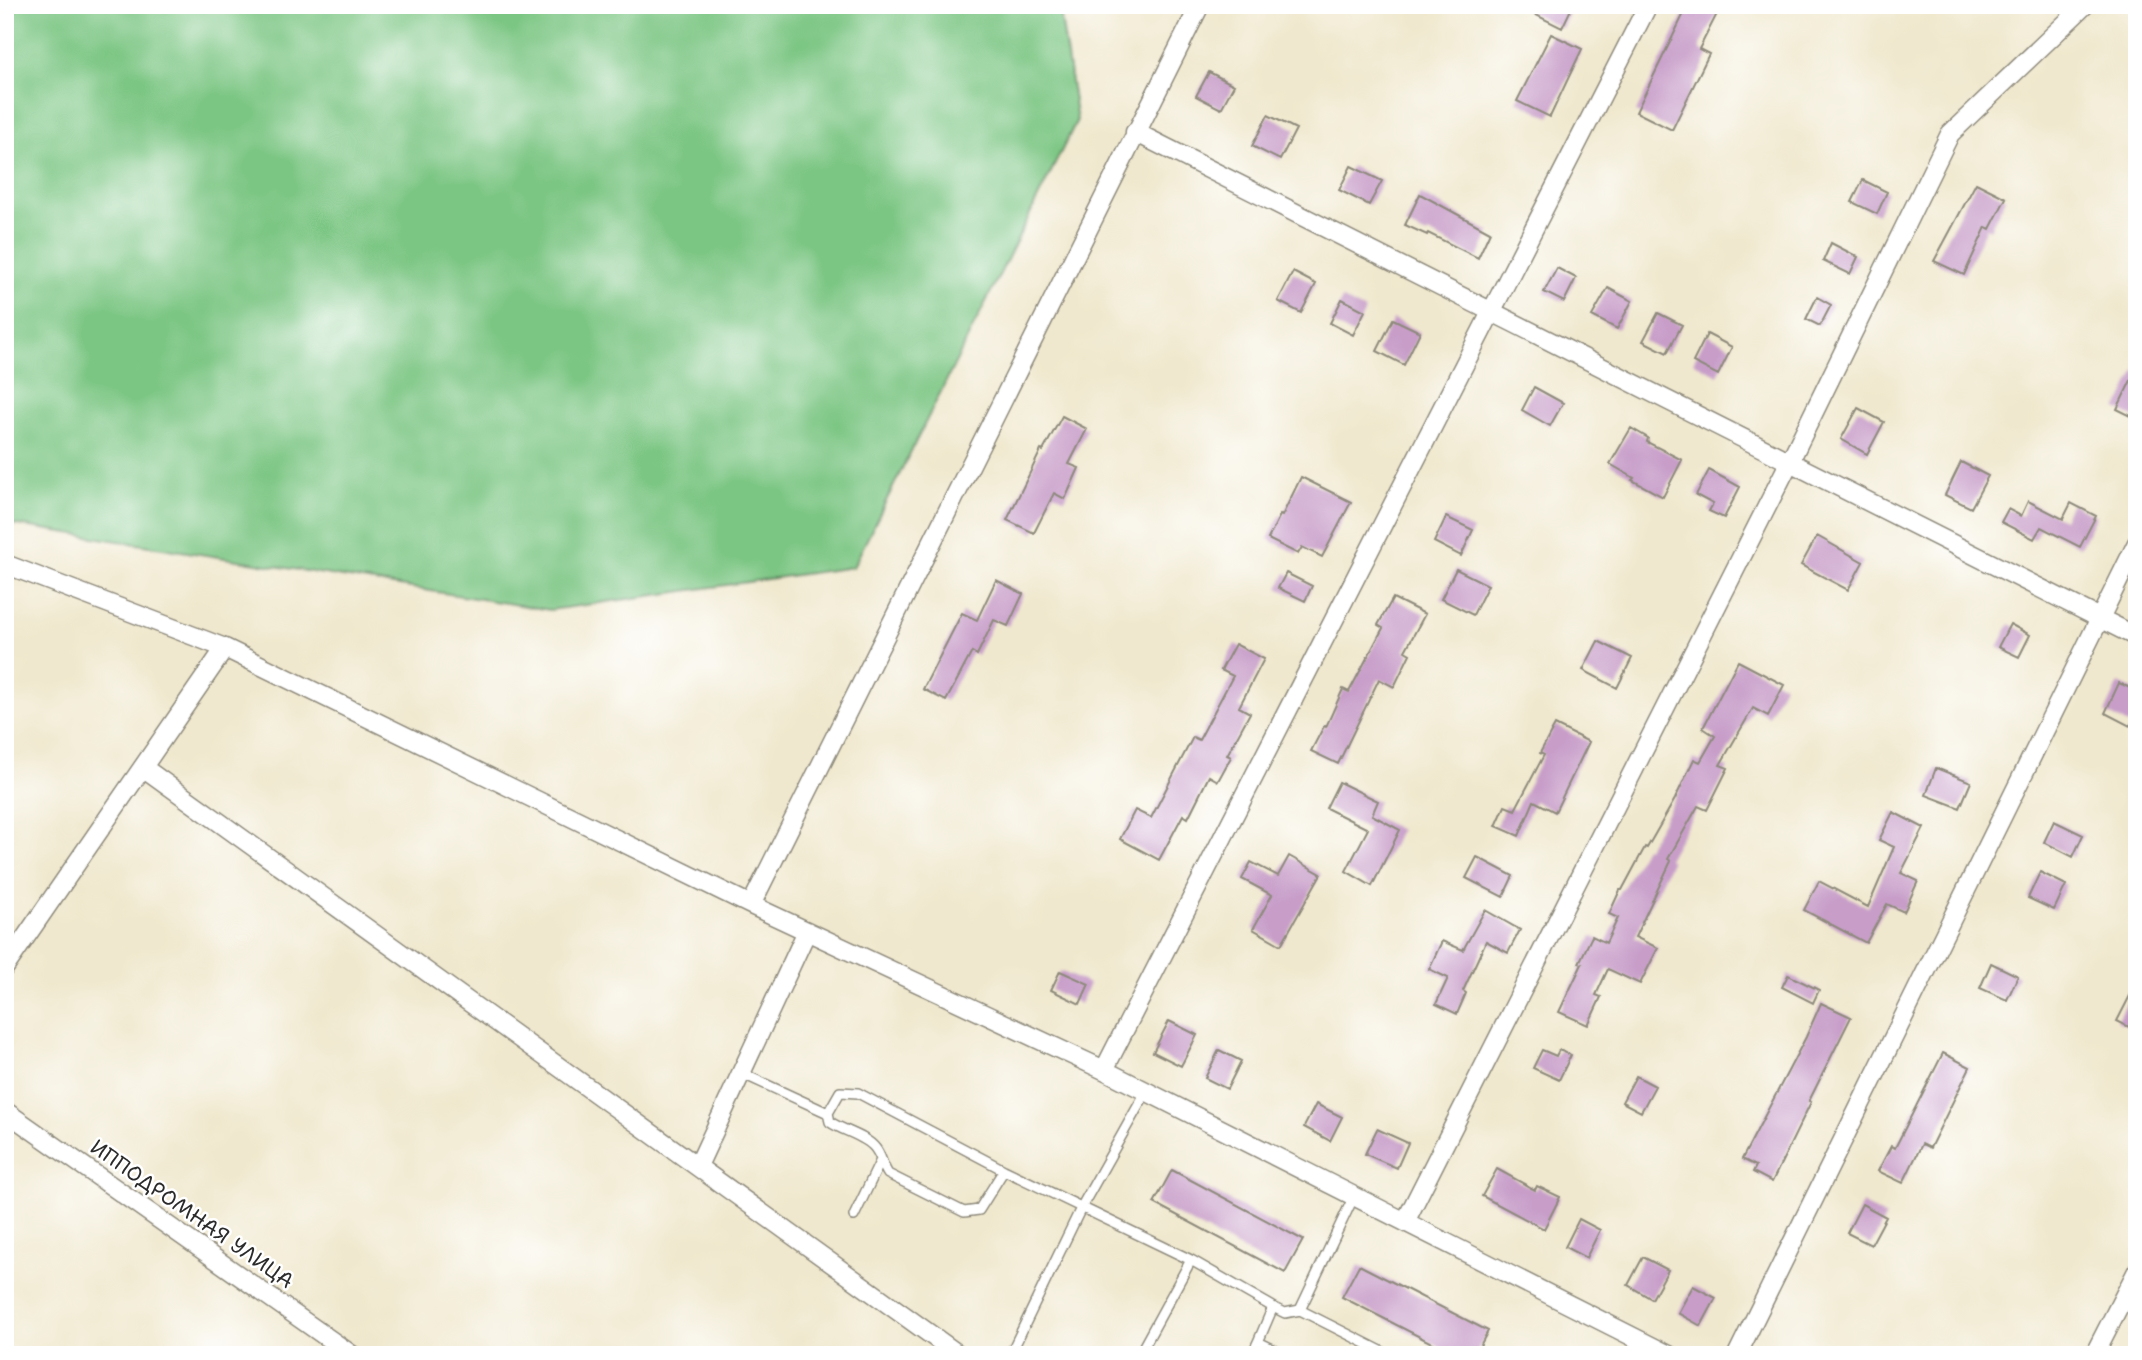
<svg xmlns="http://www.w3.org/2000/svg" width="2142" height="1360" viewBox="0 0 2142 1360" font-family="'Shantell Sans',sans-serif">
<rect width="100%" height="100%" fill="#fff"/>
<filter id="ink" filterUnits="userSpaceOnUse"><feTurbulence type="fractalNoise" baseFrequency=".0143" numOctaves="2"/><feDisplacementMap in="SourceGraphic" scale="14" xChannelSelector="R" yChannelSelector="G"/><feConvolveMatrix kernelMatrix="1 2 1 2 8 2 1 2 1" color-interpolation-filters="sRGB"/></filter>
<filter id="wash" filterUnits="userSpaceOnUse"><feTurbulence type="fractalNoise" baseFrequency=".00686" numOctaves="4" result="noise"/><feDisplacementMap in="SourceGraphic" scale="28" xChannelSelector="R" yChannelSelector="G"/><feGaussianBlur stdDeviation="1.57" result="paint"/><feColorMatrix in="noise" values="0 0 0 0 0 0 0 0 0 0 0 0 0 0 0 0 0 1.4 0 .05"/><feComposite in="paint" operator="in"/></filter>
<g filter="url(#wash)">
<rect width="100%" height="100%" fill="#f0e8ce"/>
<!-- green -->
<path fill="#7bc683" stroke="#537857" stroke-width="2" d="M5,5H1059L1077,120L853,567L550,610L5,523Z"/>
<g id="blocks">
<!-- building -->
<path fill="#c89ec9" d="M1516,5H1573L1562,28Z
M1688,5H1710L1719,10L1699,49L1709,54L1672,130L1636,112Z
M1551,34L1582,49L1550,117L1517,101Z
M1209,72L1234,85L1221,109L1196,96Z
M1268,115L1296,129L1280,160L1252,146Z
M1351,166L1382,181L1369,205L1339,190Z
M1863,180L1887,192L1877,214L1852,202Z
M1976,183L2006,198L1990,229L1986,227L1964,275L1934,261Z
M1420,194L1490,232L1478,258L1428,233L1427,235L1405,225Z
M1831,243L1858,257L1850,274L1823,261Z
M1557,268L1576,278L1564,302L1544,292Z
M1293,272L1316,284L1301,313L1278,301Z
M1608,288L1632,301L1617,329L1592,316Z
M1817,297L1831,305L1820,326L1806,319Z
M1342,299L1365,311L1353,335L1330,323Z
M1658,313L1682,325L1667,353L1643,341Z
M1393,319L1420,332L1404,365L1377,351Z
M1707,334L1732,347L1718,375L1693,362Z
M2137,368V419L2117,409Z
M1534,387L1563,403L1550,426L1522,410Z
M1858,408L1884,422L1867,454L1841,439Z
M1062,416L1087,429L1069,464L1079,468L1065,499L1054,493L1034,533L1007,520L1041,450L1043,451Z
M1631,428L1648,438L1647,442L1682,460L1663,497L1632,480L1634,478L1610,464Z
M1961,462L1988,476L1971,508L1945,495Z
M1709,470L1740,487L1724,518L1709,511L1713,504L1696,495Z
M1301,477L1351,502L1322,557L1302,547L1298,554L1268,539L1280,515L1282,516Z
M2028,501L2063,519L2071,503L2096,516L2080,547L2041,527L2034,539L2001,522L2008,509L2021,516Z
M1446,517L1473,530L1461,556L1434,542Z
M1817,536L1863,562L1848,590L1801,565Z
M1456,569L1488,585L1473,615L1441,599Z
M1286,573L1312,586L1305,601L1278,588Z
M996,580L1023,594L1008,626L994,620L977,655L972,652L946,701L923,689L962,613L977,620Z
M1393,598L1425,614L1405,651L1410,654L1394,687L1379,679L1338,764L1311,751L1324,726L1326,727L1343,689L1349,692L1383,628L1378,625Z
M2010,624L2030,635L2019,657L1998,647Z
M1598,641L1632,658L1617,688L1583,670Z
M1235,644L1264,659L1239,707L1250,713L1227,755L1231,757L1218,781L1209,776L1188,818L1183,815L1159,860L1120,839L1135,810L1151,818L1193,737L1199,740L1233,676L1221,670Z
M1738,661L1784,685L1768,716L1753,708L1720,765L1728,768L1707,810L1698,806L1668,859L1671,861L1635,937L1658,948L1640,984L1608,969L1596,995L1601,997L1588,1025L1559,1012L1582,964L1579,963L1592,936L1606,943L1618,918L1609,914L1620,890H1622L1645,847L1647,848L1675,799L1694,759L1700,762L1715,736L1703,728Z
M2119,683L2137,691V712L2130,726L2105,713Z
M1555,725L1589,742L1555,812L1534,801L1519,836L1496,826L1505,806L1515,810L1544,755L1540,753Z
M1936,768L1971,782L1960,808L1926,795Z
M1339,782L1378,801L1372,815L1400,830L1372,886L1346,871L1368,829L1326,808Z
M1893,812L1924,828L1901,873L1918,881L1904,912L1887,904L1866,943L1804,910L1819,881L1868,907L1894,847L1879,840Z
M2054,821L2083,835L2073,857L2044,842Z
M1289,856L1321,874L1281,945L1253,929L1272,895L1242,879L1251,862L1278,876Z
M1477,857L1513,876L1503,897L1466,878Z
M2040,872L2066,885L2054,910L2028,898Z
M1485,910L1520,930L1508,953L1486,941L1463,991L1466,993L1457,1014L1436,1004L1448,978L1429,969L1442,941L1463,950Z
M1991,963L2018,976L2007,1000L1980,988Z
M1060,971L1089,984L1080,1004L1051,990Z
M1788,975L1819,990L1813,1003L1782,987Z
M2137,982V1031L2117,1021Z
M1821,1003L1851,1017L1809,1101L1811,1102L1772,1182L1753,1172L1756,1166L1742,1159L1806,1037Z
M1169,1021L1197,1035L1181,1066L1153,1052Z
M1219,1050L1241,1061L1227,1089L1205,1078Z
M1542,1050L1556,1056L1559,1050L1571,1055L1559,1080L1533,1068Z
M1943,1053L1970,1067L1930,1148L1922,1144L1903,1183L1878,1171L1891,1146L1895,1148Z
M1636,1076L1655,1086L1641,1112L1622,1102Z
M1316,1104L1342,1117L1330,1141L1304,1127Z
M1377,1129L1408,1143L1397,1168L1365,1154Z
M1497,1169L1535,1190L1537,1186L1560,1197L1544,1229L1482,1196Z
M1172,1170L1303,1240L1285,1273L1154,1203Z
M1862,1204L1886,1217L1871,1245L1847,1233Z
M1579,1219L1600,1230L1586,1258L1565,1247Z
M1643,1257L1668,1270L1652,1299L1628,1285Z
M1359,1265L1488,1331L1475,1355H1455L1342,1297Z
M1693,1286L1716,1298L1701,1326L1678,1313Z"/>
</g>
</g>
<g filter="url(#ink)">
<use href="#blocks" fill-opacity="0" stroke="#8e8a7c" stroke-width="2"/>
<g fill="none" stroke-linecap="round" stroke-linejoin="round">
<defs>
<path id="lane" d="M741,1073L828,1113L840,1092L858,1093L1004,1170L1191,1260L1273,1307L1285,1313L1300,1310
M828,1113L830,1122C843,1131 866,1136 875,1148C881,1155 882,1165 888,1174L964,1212L979,1210L1004,1170
M1354,1196L1300,1310L1389,1355
M854,1216L880,1162
M1258,1342L1273,1307
M1010,1355L1082,1206L1146,1092
M1144,1355V1346L1191,1260
M1252,1355L1258,1342L1285,1355"/>
<path id="street" d="M1135,132L2137,637
M5,564L225,648L751,905L1104,1070L1669,1355
M144,768L959,1355
M751,905L1200,5
M5,967L225,648
M1104,1070L1648,5
M5,1111L352,1355
M698,1166L807,931
M1405,1222L1790,461L1950,134L2085,5
M1737,1355L2137,543
M2094,1355L2137,1271"/>
</defs>
<!-- lane casing -->
<use href="#lane" stroke="#8e8a7c" stroke-width="12"/>
<!-- street casing -->
<use href="#street" stroke="#8e8a7c" stroke-width="21"/>
<!-- lane -->
<use href="#lane" stroke="#fff" stroke-width="9"/>
<!-- street -->
<use href="#street" stroke="#fff" stroke-width="18"/>
</g>
</g>
<g text-anchor="middle" stroke-width="5" stroke-linejoin="round" paint-order="stroke">
<!-- street labels -->
<g font-size="21" fill="#2b2b2b" stroke="#fff">
<text transform="translate(192 1214) rotate(35)" y="7">ИППОДРОМНАЯ УЛИЦА</text>
</g>
</g>
<!-- margin -->
<rect width="2142" height="1360" fill="none" stroke="#fff" stroke-width="28"/>
</svg>
